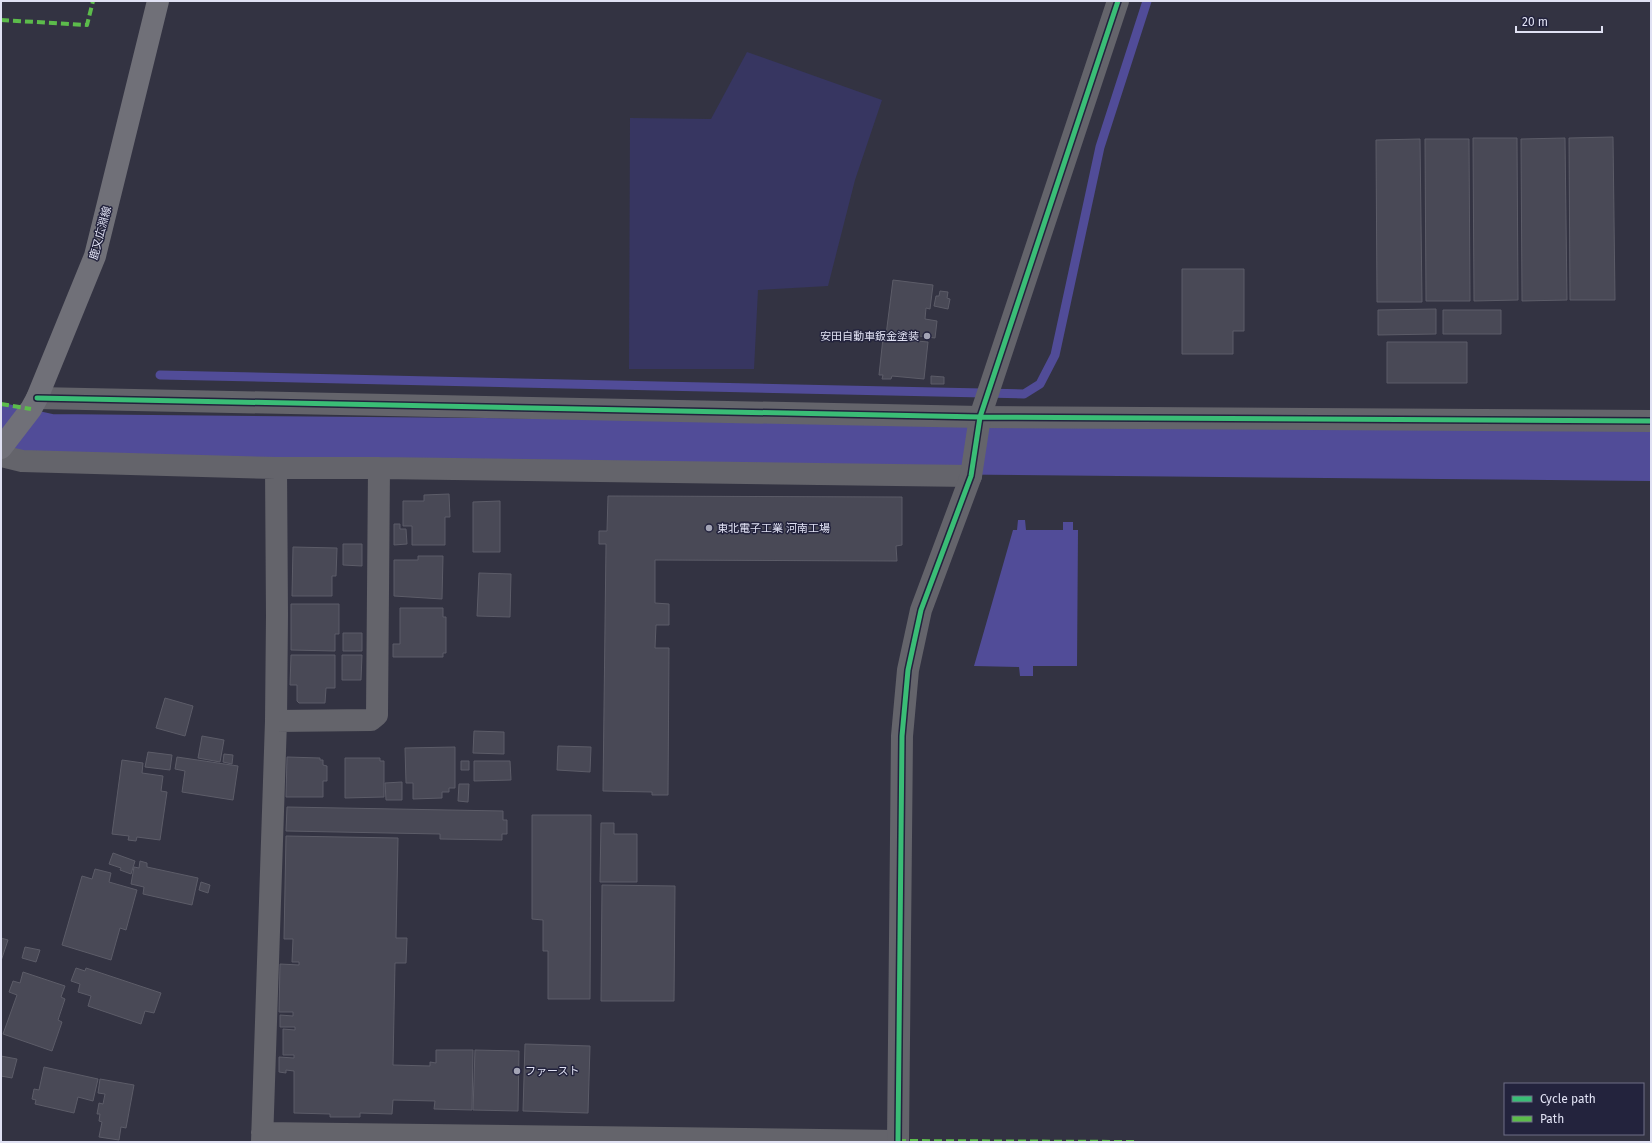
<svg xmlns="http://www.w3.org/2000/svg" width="1652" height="1143" viewBox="0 0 1652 1143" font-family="'Fira Sans','Noto Sans JP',sans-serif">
<rect width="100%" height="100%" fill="#333342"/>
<!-- green -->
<path fill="#373661" d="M747,52L882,100L855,180L828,286L758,290L754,369H629L630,118L711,119Z"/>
<!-- water -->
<path fill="#514c98" d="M1018,520H1025L1026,530H1063V522H1073V530H1078L1077,666H1033V676H1020L1019,667L974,666L1013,530H1017Z"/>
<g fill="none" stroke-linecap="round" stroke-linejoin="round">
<!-- stream -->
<path stroke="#514c98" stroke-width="9" d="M160,375L1024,394L1040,384L1055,355L1100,147L1147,1"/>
<!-- river -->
<path stroke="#514c98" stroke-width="52" d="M1,429L50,440L1651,455"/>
</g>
<!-- building -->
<path fill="#494956" stroke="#5c5c68" d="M1613,137L1615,300H1570L1569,138Z
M1473,138H1517L1518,300L1474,301Z
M1565,138L1567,300L1522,301L1521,139Z
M1420,139L1422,302H1377L1376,140Z
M1425,139H1469L1470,301H1426Z
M1182,269H1244V331H1233V354H1182Z
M893,280L933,285L930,309L926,308L925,319L937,321L935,338L919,336V338L886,335Z
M940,291L948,292L947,298L950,299L948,309L934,306L936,296H939Z
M1436,309V334L1378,335V310Z
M1443,310H1501V334H1443Z
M883,338L928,342L924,379L892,376L891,379H882L883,375H879Z
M1387,342H1467V383H1387Z
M931,376L944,377V384H931Z
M449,494L450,517H445V545H412V526H403V501H424V495Z
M608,496L902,497V545L896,546L897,561L655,560V603L669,604V625H656L655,648H669L668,795H652V792L603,791L606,544H599V531H607Z
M500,501V552H473V502Z
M394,524H400V529H406L407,544L394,545Z
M343,544H362V566L343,565Z
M293,547L337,548L336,576H332V596H292Z
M418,556H443L442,599L394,596V560H418Z
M479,573L511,574L510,617L477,616Z
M291,604H339V634H335V651L291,650Z
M400,608H443V617H446V653H443V657H393V644H400Z
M343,633H362V651H343Z
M291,655H335V688H326L325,703H299L297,701V685H290Z
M342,655H362L361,680H342Z
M165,698L193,706L185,736L156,728Z
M474,731L504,732V754L473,753Z
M202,736L224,740L220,762L198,758Z
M558,746L591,747L590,772L557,770Z
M455,747V788H449V792H442V798L413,799V783H406L405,748Z
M148,752L172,755L170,770L145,767Z
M224,754L233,755L232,764L223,762Z
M177,757L238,766L233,800L182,792L185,771L175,769Z
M287,757L320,758V760H323V765L327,766V781H323V797H286Z
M345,758H380V761H384V797L345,798Z
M122,760L143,763L142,773L163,776L161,791L167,792L160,840L137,837L136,841L128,840L129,836L112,834Z
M461,761H469V770H461Z
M474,761H510L511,780L474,781Z
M402,782V800H386L385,783Z
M459,784H469L468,802L458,801Z
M287,807L503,811V820H507V834H502V840L440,839V834L286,831Z
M532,815H591L590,999H548V951H543V920L532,919Z
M601,823H614V834H637V882H600Z
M286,836L398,838L396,938H407L406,963H395L393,1065L430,1066V1062L436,1063V1050H473L472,1110L434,1109L435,1101L393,1100L392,1114L360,1113V1117H330V1114L294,1113V1071L286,1070V1073L279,1072V1057L294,1058V1055H283V1029L295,1030V1027H280V1015L293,1016V1012H279L280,964L299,965V962H292L293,939H284Z
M113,853L135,861L131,874L120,870L121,868L109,864Z
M140,861L147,863V867L198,878L192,905L143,894L144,887L131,884L134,867L139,868Z
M95,869L111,873L109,882L137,890L126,930L120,928L111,960L62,945L82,876L92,879Z
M201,882L210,885L208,893L199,890Z
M602,885L675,886L674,1001H601Z
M1,938L8,940L1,961Z
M25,947L40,950L36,962L22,958Z
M76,968L85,971L86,968L161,993L154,1013L145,1011L141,1024L88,1006L91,996L78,992L80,984L71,981Z
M23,972L65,986L61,997L65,999L58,1020L62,1022L52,1051L3,1034L17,995L9,992L13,981L20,983Z
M525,1044L590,1046L588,1113L523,1111Z
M475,1050L519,1051L518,1111L473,1110Z
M1,1056L17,1059L12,1078L1,1076Z
M44,1067L98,1079L93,1101L78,1097L74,1113L35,1104L36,1100L32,1099L34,1089L39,1090Z
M100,1079L134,1085L126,1128L121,1127L119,1140L99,1137L102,1122L99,1121L100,1114H97L99,1103L103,1104L105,1094L98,1093Z"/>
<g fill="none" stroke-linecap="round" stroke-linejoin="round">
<!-- minor -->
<path stroke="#64646b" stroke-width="22" d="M37,398L980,417L1651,421
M1,456L22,461L276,468H379L971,476
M276,721L371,720L377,715L379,468
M262,1133L898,1141
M262,1142L276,721L277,615L276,468"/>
<!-- tertiary -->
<path stroke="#64646b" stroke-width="22" d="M898,1142L902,736L908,670L921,610L971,476L980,417L1118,1"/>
<!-- secondary -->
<path stroke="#707078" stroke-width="22" d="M1,448L31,409L37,398L95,256L158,1"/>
<!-- quiet -->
<path stroke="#5cbc4b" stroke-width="4" stroke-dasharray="8 4" stroke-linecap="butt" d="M1,20L87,25L93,1
M1,404L31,409
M898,1141L1134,1142"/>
<defs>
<path id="cycleway" d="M37,398L980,417L1651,421
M898,1142L902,736L908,670L921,610L971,476L980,417L1118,1"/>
</defs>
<!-- cycleway casing -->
<use href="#cycleway" stroke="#23233d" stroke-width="8"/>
<!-- cycleway -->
<use href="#cycleway" stroke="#3abd76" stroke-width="5"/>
</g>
<!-- markers -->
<g fill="#a3a4b5" stroke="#23233d" stroke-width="1.5">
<circle cx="927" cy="336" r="4"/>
<circle cx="709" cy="528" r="4"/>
<circle cx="517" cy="1071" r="4"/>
</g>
<g text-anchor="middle" stroke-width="3" stroke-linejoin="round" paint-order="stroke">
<!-- street labels -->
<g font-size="11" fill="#e0e1f3" stroke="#23233d">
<text transform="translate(100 233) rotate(-75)" y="4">鹿又広淵線</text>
</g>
<!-- poi labels -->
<g font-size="11" fill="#e0e1f3" stroke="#23233d" text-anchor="start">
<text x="919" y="340" text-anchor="end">安田自動車鈑金塗装</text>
<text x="717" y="532">東北電子工業 河南工場</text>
<text x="525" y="1075">ファースト</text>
</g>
</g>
<!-- border -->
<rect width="1652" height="1143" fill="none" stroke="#e0e1f3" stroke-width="4"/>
<!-- legend -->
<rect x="1504" y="1083" width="140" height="52" fill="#23233d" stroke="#6f6f86"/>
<rect x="1512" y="1096" width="20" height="6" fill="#3abd76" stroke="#6f6f86"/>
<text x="1540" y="1103" font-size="12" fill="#e0e1f3">Cycle path</text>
<rect x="1512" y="1116" width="20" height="6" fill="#5cbc4b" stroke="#6f6f86"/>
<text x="1540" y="1123" font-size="12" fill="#e0e1f3">Path</text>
<!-- scale -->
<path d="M1516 26v6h86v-6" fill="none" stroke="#e0e1f3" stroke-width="2"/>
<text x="1522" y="26" font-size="12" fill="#e0e1f3" stroke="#23233d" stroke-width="3" paint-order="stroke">20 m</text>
</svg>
